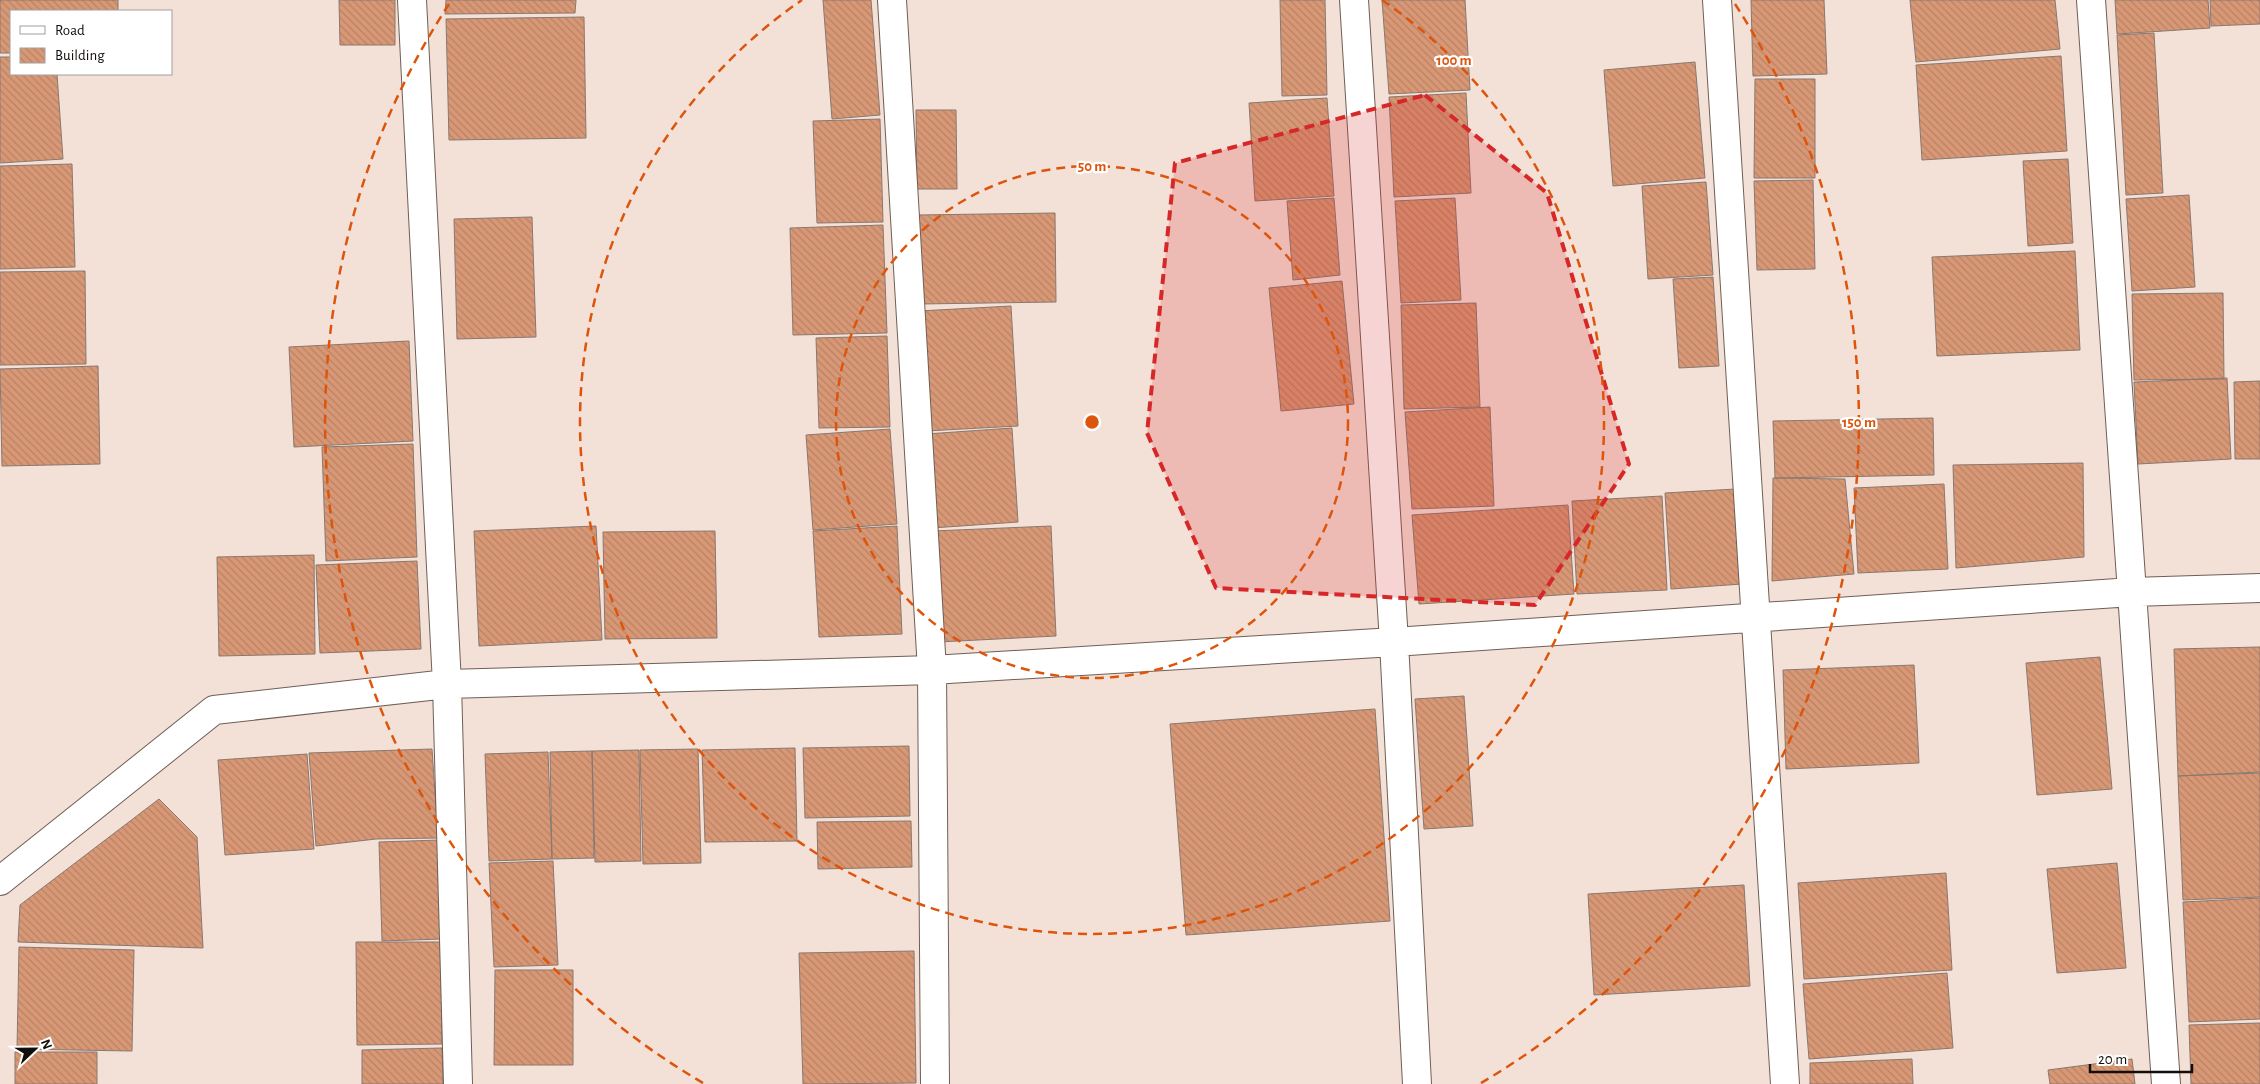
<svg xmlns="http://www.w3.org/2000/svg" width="2260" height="1084" viewBox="0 0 2260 1084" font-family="'Alegreya Sans',sans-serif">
<defs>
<pattern id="building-back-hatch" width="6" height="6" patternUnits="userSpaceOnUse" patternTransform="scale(1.25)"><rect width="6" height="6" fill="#d89876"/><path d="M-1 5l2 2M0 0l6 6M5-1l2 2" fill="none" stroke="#b88265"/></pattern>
</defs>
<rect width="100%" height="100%" fill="#f3e0d6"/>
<!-- building -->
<path fill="url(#building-back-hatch)" stroke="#897870" d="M0,0H118V11H11V53H0Z
M339,0H395V45H340Z
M446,0H576L575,13L445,14Z
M823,0H871L880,115L832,119Z
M1280,0H1325L1327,95L1282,96Z
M1382,0H1465L1470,90L1389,94Z
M1751,0H1824L1827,74L1753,76Z
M1910,0H2055L2060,49L1916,62Z
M2115,0H2208L2210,28L2117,34Z
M2210,0H2260V24L2211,26Z
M584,17L586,138L449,140L446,19Z
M2154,33L2163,193L2126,195L2117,35Z
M2061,56L2067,151L1922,160L1916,65Z
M0,57H11V74H57L63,159L0,163Z
M1695,62L1705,178L1613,186L1604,70Z
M1755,79H1815V178H1754Z
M1466,93L1471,193L1394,197L1389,97Z
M1327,98L1334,196L1255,201L1249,103Z
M916,110H956L957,189H917Z
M880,119L883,222L817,223L813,121Z
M2068,159L2073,243L2028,246L2023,161Z
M72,164L75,267L0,269V166Z
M1813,180L1815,269L1757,270L1754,181Z
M1706,182L1713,275L1648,279L1642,186Z
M2189,195L2195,287L2132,291L2126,199Z
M1334,198L1340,275L1293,280L1287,201Z
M1455,198L1461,300L1401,303L1395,201Z
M1055,213L1056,302L920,304L918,215Z
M532,217L536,337L457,339L454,219Z
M883,225L887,333L793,335L790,228Z
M2075,251L2080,350L1937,356L1932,257Z
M85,271L86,364L0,365V272Z
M1713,277L1719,366L1679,368L1673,279Z
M1342,281L1354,404L1281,411L1269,288Z
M2223,293L2224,379L2134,380L2132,294Z
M1476,303L1480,407L1404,409L1401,305Z
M1011,306L1018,426L926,431L919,311Z
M887,336L890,427L819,428L816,338Z
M409,341L413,441L294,447L289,347Z
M98,366L100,464L2,466L0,369Z
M2227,378L2231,459L2138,464L2134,382Z
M2260,381V459H2235L2234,382Z
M1490,407L1494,506L1412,509L1405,412Z
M1933,418L1934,475L1775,478L1773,421Z
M1012,428L1018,522L932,528L926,434Z
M890,429L897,524L813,530L806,435Z
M413,444L417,557L326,561L322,447Z
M2083,463L2084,557L1956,568L1953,465Z
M1773,478L1845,479L1854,574L1772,581Z
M1944,484L1948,569L1858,573L1854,488Z
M1736,489L1742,584L1671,589L1665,493Z
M1662,496L1667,590L1577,594L1572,501Z
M1568,505L1574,594L1419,604L1412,515Z
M596,526L602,640L479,646L474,531Z
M897,526L902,634L819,637L813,531Z
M1051,526L1056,636L939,642L933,531Z
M715,531L717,638L605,639L603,532Z
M314,555L315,654L219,656L217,557Z
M417,561L421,649L320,653L316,565Z
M2260,647V772L2178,776L2174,649Z
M2100,657L2112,789L2037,795L2026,663Z
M1914,665L1919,763L1786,769L1783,670Z
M1464,696L1473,826L1424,829L1415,699Z
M1375,709L1390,921L1186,935L1170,724Z
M909,746L910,816L805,818L803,748Z
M795,748L797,841L705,842L702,750Z
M432,749L438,838L376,839L316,846L309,753Z
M698,749L701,863L643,864L640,750Z
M639,750L641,861L595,862L592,751Z
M592,751L594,858L552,859L550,752Z
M548,752L552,859L489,861L485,754Z
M307,754L314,849L225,855L218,760Z
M2260,773V897L2183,900L2178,776Z
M159,799L197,837L203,948L18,942L20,905Z
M911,821L912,867L818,869L817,822Z
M439,840L441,939L382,941L379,842Z
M553,861L558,965L494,967L489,863Z
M2117,863L2126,968L2057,973L2047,869Z
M1946,873L1952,970L1804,979L1798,883Z
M1744,885L1750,986L1594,995L1588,894Z
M2260,898V1019L2189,1022L2183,902Z
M356,942H441L442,1044L357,1045Z
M19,947L134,950L132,1051L17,1049Z
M914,951L916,1083L803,1084L799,953Z
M495,970H573V1065H494Z
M1947,973L1953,1048L1809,1059L1803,984Z
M2260,1023V1084H2191L2189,1025Z
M442,1048L443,1084H362V1050Z
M15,1052H97V1084H15Z
M1912,1059L1913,1084H1810V1063Z
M2132,1059L2135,1084H2050L2048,1070Z"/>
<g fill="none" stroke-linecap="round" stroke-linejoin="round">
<defs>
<path id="minor" d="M412,0L447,684L458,1084
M892,0L932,670L935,1084
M1354,0L1394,642L1417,1084
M1717,0L1785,1084
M2091,0L2166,1084
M0,881L214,710L447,684L932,670L1394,642L2132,592L2260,588"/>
</defs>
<!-- minor casing -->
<use href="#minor" stroke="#6f5f56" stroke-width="30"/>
<!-- minor -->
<use href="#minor" stroke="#fff" stroke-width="28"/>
</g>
<!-- marked area -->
<path fill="#d62828" fill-opacity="0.2" stroke="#d62828" stroke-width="4" stroke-dasharray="10 6" stroke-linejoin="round" d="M1425,95L1547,193L1629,464L1535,605L1216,588L1147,433L1175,163Z"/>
<!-- distance rings -->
<g fill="none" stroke="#dd550c" stroke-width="2.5" stroke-dasharray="9 6">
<circle cx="1092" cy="422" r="256"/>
<path d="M1382 0A512 512 0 1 1 802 0"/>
<path d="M703 1083A767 767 0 0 1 449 4M1735 4A767 767 0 0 1 1481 1083"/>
</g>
<circle cx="1092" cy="422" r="8" fill="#dd550c" stroke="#fff" stroke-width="2.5"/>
<g font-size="15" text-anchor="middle" font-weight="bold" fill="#dd550c" stroke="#fff" stroke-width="4.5" stroke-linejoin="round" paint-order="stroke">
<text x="1454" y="65">100 m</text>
<text x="1092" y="171">50 m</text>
<text x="1859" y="427">150 m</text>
</g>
<!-- legend -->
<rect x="10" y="10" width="162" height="65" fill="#ffffff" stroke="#a19f9d"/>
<rect x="20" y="26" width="25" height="8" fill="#ffffff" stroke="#a19f9d"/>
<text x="55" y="35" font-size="15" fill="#140e0b">Road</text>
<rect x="20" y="48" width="25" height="15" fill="url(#building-back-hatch)" stroke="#a19f9d"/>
<text x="55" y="60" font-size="15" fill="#140e0b">Building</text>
<!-- north arrow -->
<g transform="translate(35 1049) rotate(68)" stroke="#ffffff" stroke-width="4" paint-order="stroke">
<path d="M0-4L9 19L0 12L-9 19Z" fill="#140e0b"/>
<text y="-8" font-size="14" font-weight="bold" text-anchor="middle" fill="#140e0b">N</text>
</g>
<!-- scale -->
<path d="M2090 1064v8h102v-8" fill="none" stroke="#140e0b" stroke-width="2.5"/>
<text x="2098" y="1064" font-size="15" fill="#140e0b" stroke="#ffffff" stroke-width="4" paint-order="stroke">20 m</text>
</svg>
